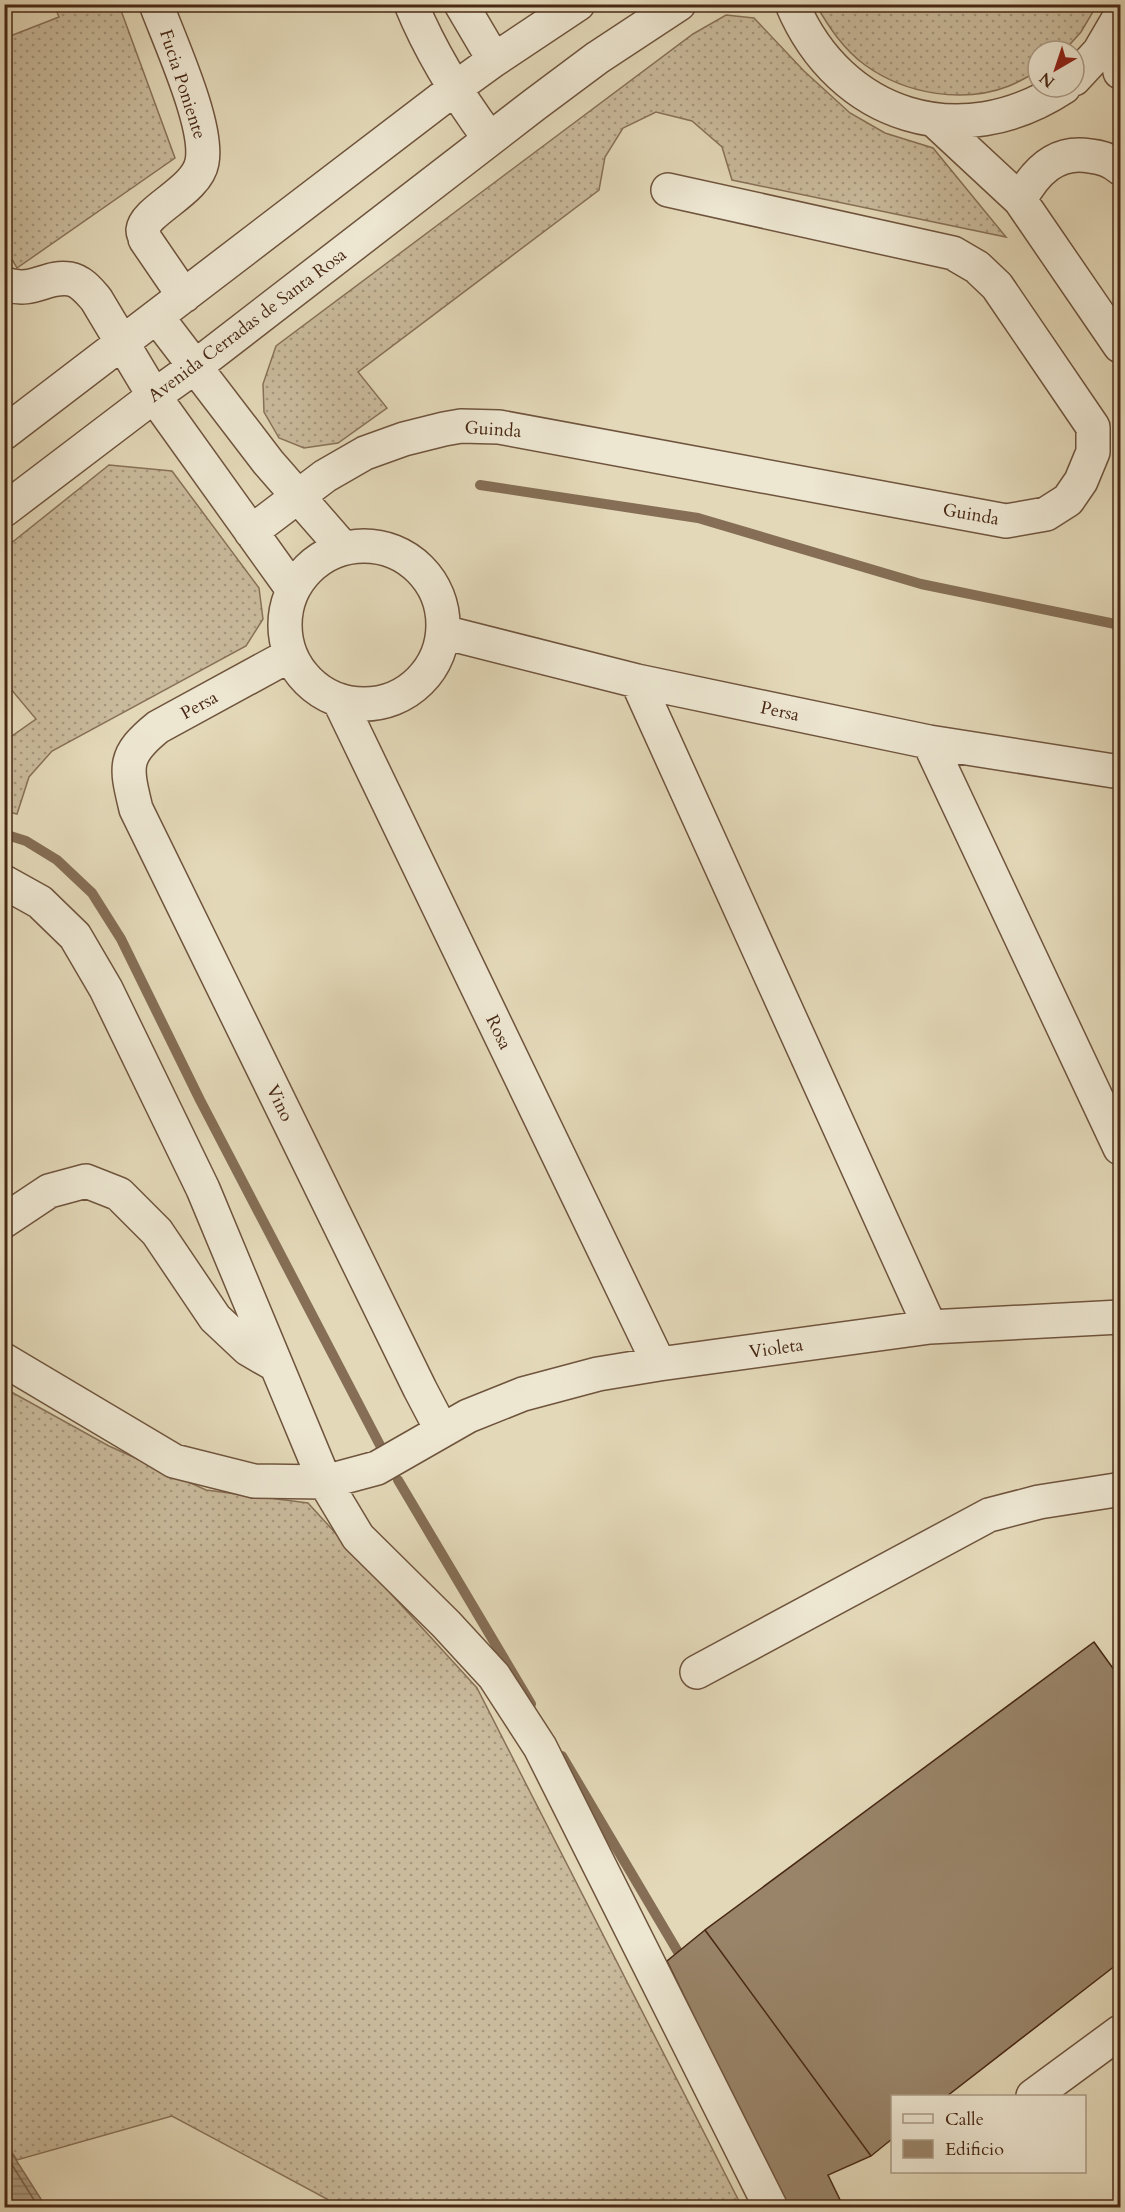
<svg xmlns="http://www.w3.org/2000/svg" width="1125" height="2212" viewBox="0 0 1125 2212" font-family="Cardo,serif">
<defs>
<pattern id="grass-dots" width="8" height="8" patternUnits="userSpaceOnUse" patternTransform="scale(1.5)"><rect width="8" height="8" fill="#c9ba9c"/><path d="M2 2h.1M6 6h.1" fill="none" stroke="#a5977e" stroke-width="1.8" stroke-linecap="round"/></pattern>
<pattern id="water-rules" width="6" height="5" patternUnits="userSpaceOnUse" patternTransform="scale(1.5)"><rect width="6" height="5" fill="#ae9c80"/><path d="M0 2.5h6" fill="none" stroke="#907f68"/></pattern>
</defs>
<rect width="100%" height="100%" fill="#e3d8b8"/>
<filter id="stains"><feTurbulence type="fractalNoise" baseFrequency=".00333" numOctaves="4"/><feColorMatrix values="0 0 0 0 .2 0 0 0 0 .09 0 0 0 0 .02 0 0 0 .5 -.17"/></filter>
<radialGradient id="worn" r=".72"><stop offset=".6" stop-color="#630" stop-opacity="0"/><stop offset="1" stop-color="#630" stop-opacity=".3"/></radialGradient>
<!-- grass -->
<path fill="url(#grass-dots)" stroke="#887158" stroke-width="1.5" d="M54,5H119L175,158L17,268L5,247V181L11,178L4,163L5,38L59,17Z
M816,5H1097L1081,32L1064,51H1038V71C1029,76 1019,82 1009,86C963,104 905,94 865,65C843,49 829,27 816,5Z
M726,15L754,18L804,71L850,113L885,133L933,148L1006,237L732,180L722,147L692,121L656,112L623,128L605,157L599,190L358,372L387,408L338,443L304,448L279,438L264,412L263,384L276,346L693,34Z
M109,465L172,471L259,588L263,619L246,646L52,751L29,777L17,814L5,811V741L36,719L5,682V548Z
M4,1388L109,1446L206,1490L308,1503L477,1688L742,2207H330L327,2199L172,2116L17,2160L4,2141Z"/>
<!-- water -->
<path fill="url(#water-rules)" stroke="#856e55" stroke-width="1.5" d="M4,2141L46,2207H5Z"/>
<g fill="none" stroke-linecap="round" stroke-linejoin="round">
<!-- shore -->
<path stroke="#7b624a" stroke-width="1.5" d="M4,2152L39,2208"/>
<!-- stream -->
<path stroke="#856e55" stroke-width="10" d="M480,485L698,518L921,584L1120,625
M4,834L26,841L57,860L92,893L121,939L200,1100L382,1449
M398,1480L531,1704
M562,1756L678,1952"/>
</g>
<!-- building -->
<path fill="#998469" stroke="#482814" stroke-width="1.5" d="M1094,1642L1120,1678V1962L947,2096H892V2139L871,2156L705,1930Z
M705,1930L871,2156L828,2175L844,2208H787L667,1961Z"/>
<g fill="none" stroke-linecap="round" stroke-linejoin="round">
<defs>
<path id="minor" d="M156,4C170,42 209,126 202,162C197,191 145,210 143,230C143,234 145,236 145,239L184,296
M411,4C431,53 458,96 489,138
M461,4L494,60
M792,4C840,118 961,155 1064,87
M1113,32L1120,72
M1074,79L1099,52L1120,16
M934,120L1020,200L1120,346
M1020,200C1035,172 1056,150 1090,156C1101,157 1112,161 1120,168
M4,284C35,294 45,275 70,279C81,281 89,291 96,299L154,396L293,590
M157,317L268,462L343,548
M4,433L454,89L494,60L578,4
M4,510L154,396L196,366L534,105L597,58L679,4
M251,532L325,476L365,453L404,439L444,429L461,426L499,427L1006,521L1046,514L1068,500L1081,481L1093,452V427L997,286L977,267L953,253L668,190
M285 625a79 79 0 1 1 158 0a79 79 0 1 1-158 0Z
M443,632L637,681L929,742L1120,772
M290,655L158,727C122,756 126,767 136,809L420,1389L441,1429
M637,681L930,1327
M339,700L659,1364
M929,742L1120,1148
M4,882L40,902L75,936L106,989L203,1189L325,1482L358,1537L446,1624L494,1676L540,1747L771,2208
M4,1221L49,1191L86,1181L119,1194L157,1232L215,1318L248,1349L274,1364
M4,1360L174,1461L254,1481L325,1482L377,1468L468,1416L523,1394L598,1374L659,1364L930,1327L1120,1317
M697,1672L989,1515L1039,1502L1116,1490
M1033,2096L1120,2032"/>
</defs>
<!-- minor casing -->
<use href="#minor" stroke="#6f543d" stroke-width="36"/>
<!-- minor -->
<use href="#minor" stroke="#ede6d1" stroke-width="33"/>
</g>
<g text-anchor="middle" stroke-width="5" stroke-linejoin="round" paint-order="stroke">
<!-- street labels -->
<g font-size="18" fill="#482814" stroke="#ede6d1">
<text transform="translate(183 84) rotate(72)" y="6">Fucia Poniente</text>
<text transform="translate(247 325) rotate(-37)" y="6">Avenida Cerradas de Santa Rosa</text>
<text transform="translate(493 429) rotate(4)" y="6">Guinda</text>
<text transform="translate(971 514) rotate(10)" y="6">Guinda</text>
<text transform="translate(199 705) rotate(-29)" y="6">Persa</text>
<text transform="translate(780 711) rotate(12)" y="6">Persa</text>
<text transform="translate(499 1032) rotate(64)" y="6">Rosa</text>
<text transform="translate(280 1103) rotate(64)" y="6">Vino</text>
<text transform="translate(776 1348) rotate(-8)" y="6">Violeta</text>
</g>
</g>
<!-- margin -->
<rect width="1125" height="2212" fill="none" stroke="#e3d8b8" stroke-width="24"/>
<rect x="6" y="6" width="1113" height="2200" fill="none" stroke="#482814" stroke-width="3"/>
<rect x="12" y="12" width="1101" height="2188" fill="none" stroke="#482814" stroke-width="1.5"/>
<!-- legend -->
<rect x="891" y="2095" width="195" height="78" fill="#ede6d1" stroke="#ab9a85" stroke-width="1.5"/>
<rect x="903" y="2114" width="30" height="9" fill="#ede6d1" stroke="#ab9a85" stroke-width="1.5"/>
<text x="945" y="2125" font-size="18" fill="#482814">Calle</text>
<rect x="903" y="2140" width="30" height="18" fill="#998469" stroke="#ab9a85" stroke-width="1.5"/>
<text x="945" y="2155" font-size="18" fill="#482814">Edificio</text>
<!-- north arrow -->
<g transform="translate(1056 69) rotate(219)"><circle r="28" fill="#ede6d1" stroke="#ab9a85" stroke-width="1.5"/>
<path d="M0-4.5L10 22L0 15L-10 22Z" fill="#8f2418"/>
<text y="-9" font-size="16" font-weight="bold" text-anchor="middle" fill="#482814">N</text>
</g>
<rect width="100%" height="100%" filter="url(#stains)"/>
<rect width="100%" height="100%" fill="url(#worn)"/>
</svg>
